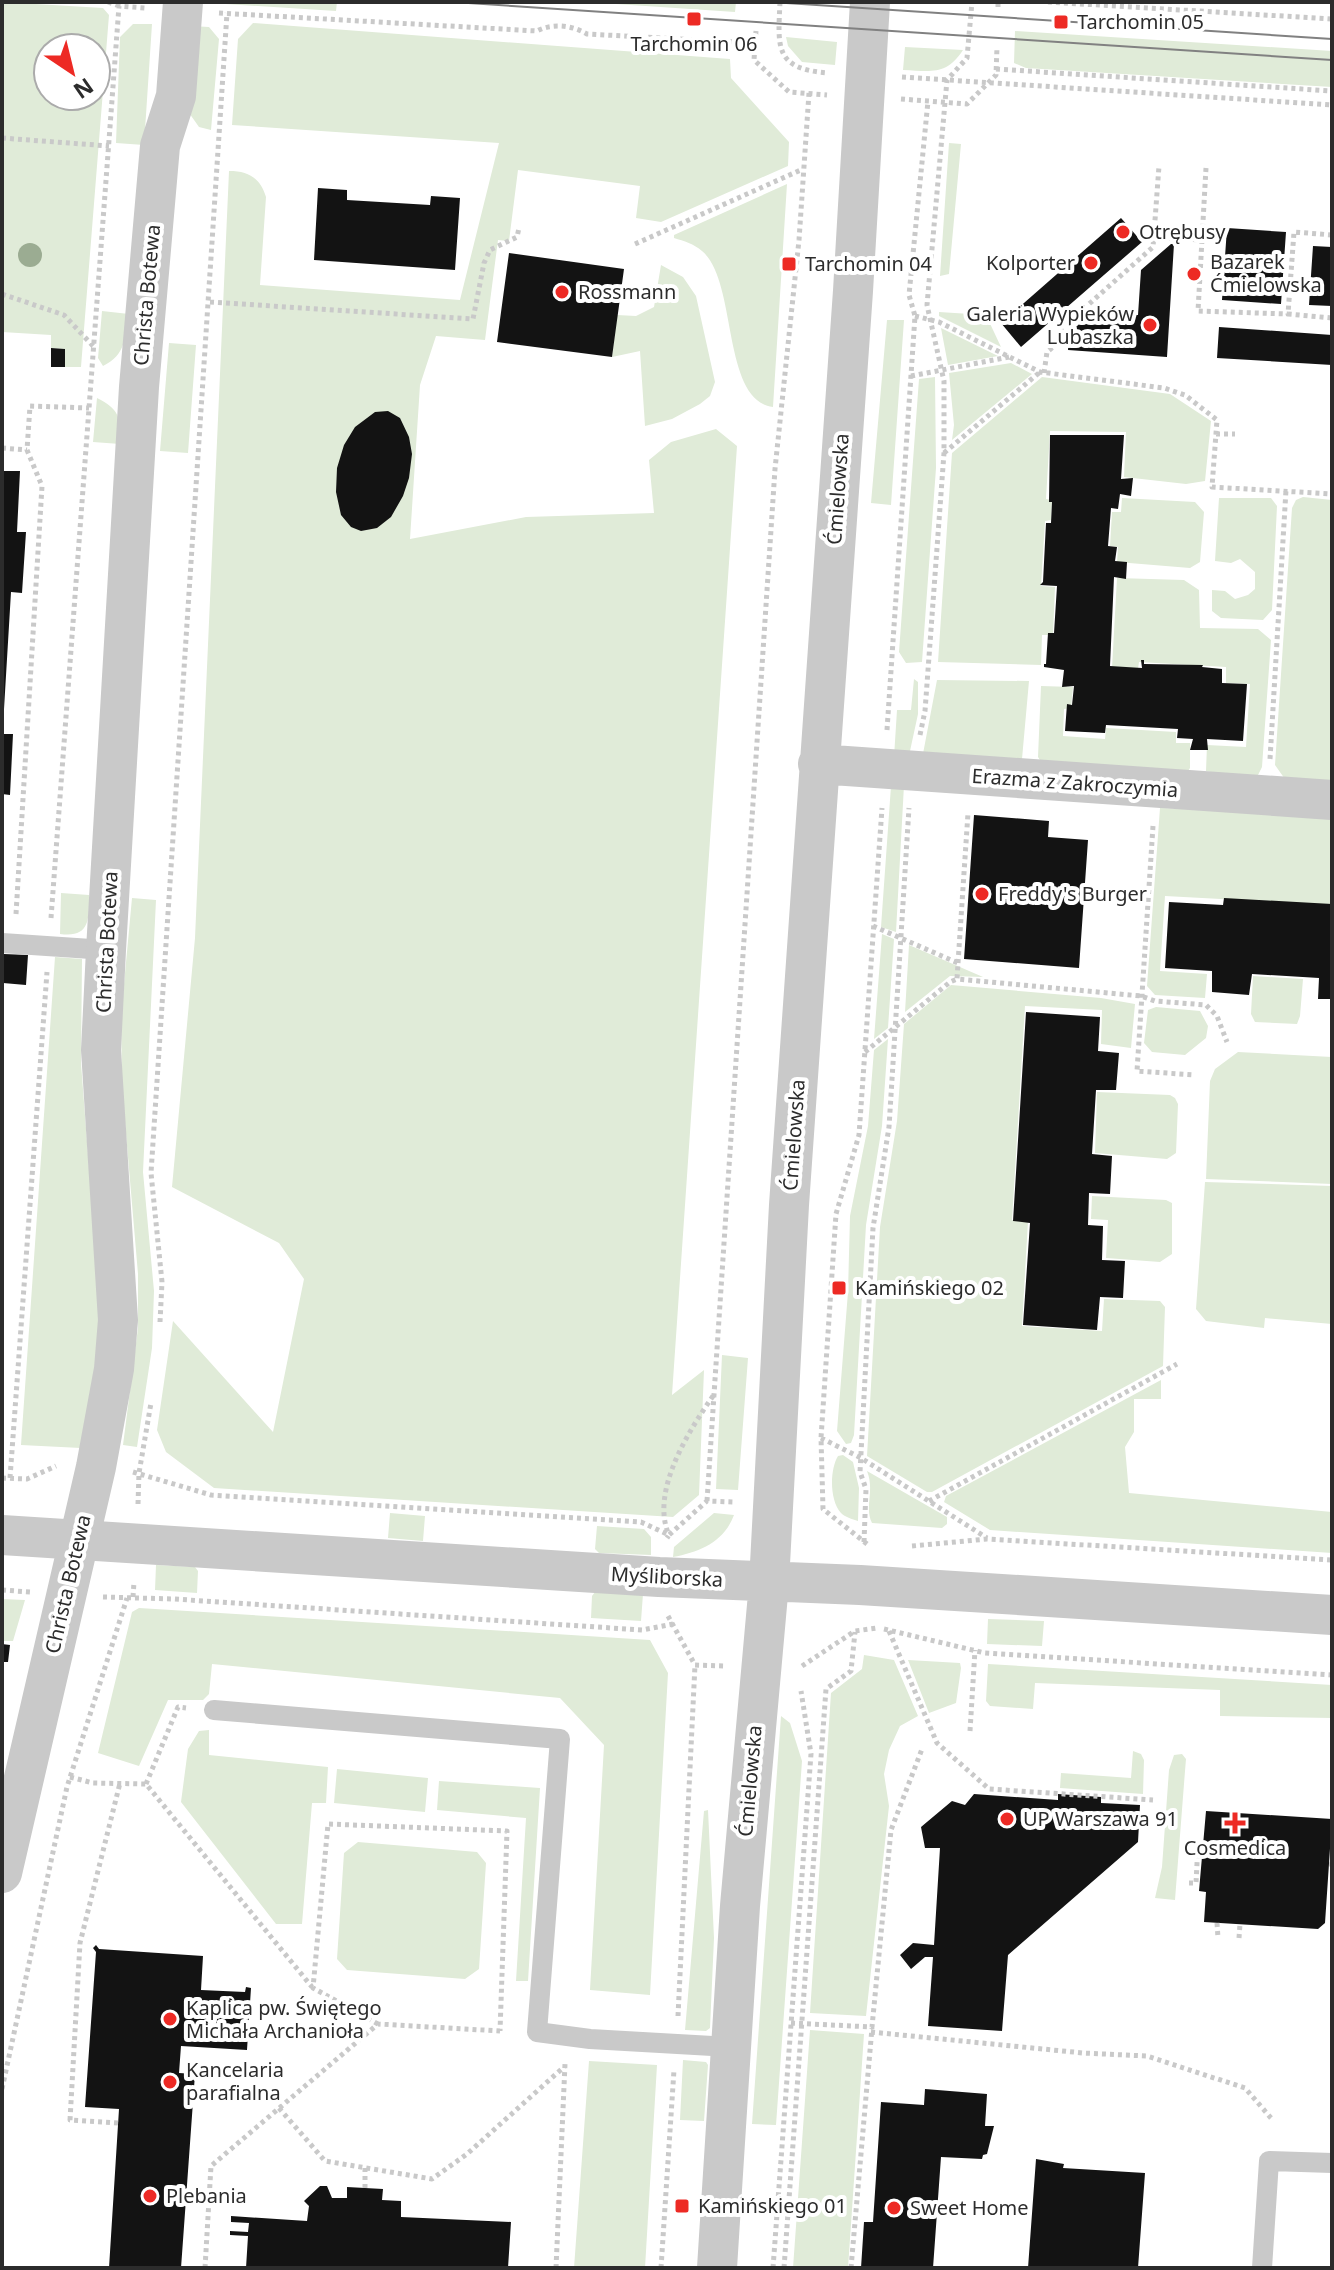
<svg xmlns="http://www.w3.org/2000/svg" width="1334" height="2270" viewBox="0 0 1334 2270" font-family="'Noto Sans',sans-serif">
<rect width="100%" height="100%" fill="#fff"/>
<!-- green -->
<path fill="#e0ebd8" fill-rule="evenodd" d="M2,2L103,8L109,15L81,367H65V349L51,348V335L2,332ZM48,48H96V96H48Z
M195,2H337L336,11Z
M586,2H736L735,12Z
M253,23L730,59L731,78L789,142L788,166L661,222L636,218L640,186L518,170L509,241L498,240L485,340L436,336L420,385L410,539L526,517L654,513L649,460L671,442L716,429L737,446L672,1395L704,1370L699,1495L673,1517L214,1488L166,1452L157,1430L173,1321L273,1432L304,1279L279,1243L172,1187L195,938L229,171C249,171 260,178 266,197L260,285L460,300L499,143L232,125L238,39Z
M133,24H152L144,145L116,143L120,37Z
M191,26L209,27L219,39L211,130L199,127L187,110Z
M1015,31L1332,51V87L1026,68L1014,63Z
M786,37L837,42L835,65L802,62L788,46Z
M905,47L963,50C946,76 931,71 903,70Z
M949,143L961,144L949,274L940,276Z
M787,184L773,407C721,400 738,281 702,251C694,244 684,241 674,238V235Z
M661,265L683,277L696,296L715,382L710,396L700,404L672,419L645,426L640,351L612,357L617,315L636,316L654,307Z
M102,311L129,314C125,337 126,355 103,366L98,358Z
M939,312L986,315L1001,347L939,316Z
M887,320H904L891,505L871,503Z
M941,328L998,356L948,365Z
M169,343L196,345L188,453L160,451Z
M1011,363L1032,374L952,440L954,425L949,373Z
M935,377L936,468L922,662L906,663L899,652L919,379Z
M1042,377L1170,394L1211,421L1205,481L1186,484L1124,477L1126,432L1050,431L1046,499L1052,500L1051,520L1045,521L1041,586L1055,587L1053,635H1042L1041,665L938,662L952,453Z
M97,398C121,410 120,418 120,444L93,442Z
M1303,497L1332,500V785L1287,782L1275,765L1292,508L1296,500Z
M1122,498L1195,502L1204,512L1200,562L1190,568L1117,562L1118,547L1110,546L1112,512H1121Z
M1219,498H1271L1277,506L1272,610L1263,620L1221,618L1212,611V590L1225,591L1235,599L1248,595L1255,589V572L1240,559L1231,563L1215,561Z
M1117,578L1184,580L1199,590L1200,628L1258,629L1271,640L1262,767L1255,781L1206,771L1207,745L1246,747L1250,684L1226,683V667L1139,662L1138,669L1112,668Z
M914,679L918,682V714L910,751L894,757L897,710H911Z
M937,680L1029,681L1022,759H922Z
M1041,686L1073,687L1071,708L1064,709L1063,736L1105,739L1106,728L1176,732V743H1190V768L1184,777L1045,768L1038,757Z
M904,785L896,932L881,927L891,786Z
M1160,808L1332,814V905L1165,896L1160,971L1207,974L1205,998L1155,995L1147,986Z
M61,893L89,895C89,920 90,938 60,934Z
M132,898L156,900L143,1172L154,1291L152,1348L137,1447L123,1445L138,1328V1274L122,1087L121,1016Z
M882,934L894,939L888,1028L874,1039Z
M909,945L983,977L950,976L905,1012Z
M55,957L82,959L81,1063L102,1339L81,1448L21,1445Z
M1253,976L1303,979L1300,1016L1297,1024L1255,1022L1251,1014Z
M951,985L1101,998L1135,1004L1131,1048L1101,1044L1102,1010L1025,1006L1012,1220L1028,1221L1022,1326L1102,1331L1104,1299L1160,1301L1165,1307L1163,1366L932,1492H927L867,1456L880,1227L897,1121L904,1024Z
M1156,1007L1200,1011L1208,1026L1206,1038L1185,1055L1152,1052L1144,1043L1148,1010Z
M888,1039L882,1126L866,1225L854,1435L851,1443L846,1444L837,1431L848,1292L850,1216L868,1126L874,1050Z
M1238,1052L1332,1057V1184L1206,1179L1210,1081L1215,1069Z
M1097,1092L1170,1095L1175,1098L1178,1104L1176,1153L1167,1159L1095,1153Z
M1205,1182L1332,1186V1324L1265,1318L1264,1328L1206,1321L1196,1309Z
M1092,1196L1166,1200L1172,1203V1254L1160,1262L1106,1258L1108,1220L1091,1219Z
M722,1355L748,1358L738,1490L716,1489Z
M1161,1380V1399H1134V1432L1125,1447L1129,1493L1332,1512V1553L990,1530L944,1502L946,1496Z
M843,1455L853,1462L859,1488L858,1521C852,1519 845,1517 841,1513C829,1500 830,1469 838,1456Z
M867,1471L947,1517V1524L942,1528L872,1523C864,1507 875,1491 867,1471Z
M390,1513L425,1516L423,1541L388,1538Z
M714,1513L734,1515C724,1542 700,1552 673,1557L674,1547Z
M597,1526L644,1529L651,1537V1555L599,1553L595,1549Z
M156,1565L195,1567L198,1571L197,1593L155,1590Z
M595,1592L643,1594L641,1621L591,1618L592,1596Z
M2,1599L25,1600L13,1641H2Z
M139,1608L650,1640L668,1673L650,1995L590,1990L604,1745L560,1698L212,1664L209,1694L203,1700H168L139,1766L98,1753L132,1612Z
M988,1619L1044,1621L1042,1646L987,1644Z
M864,1655L894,1660L918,1716L900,1726L889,1750L884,1774L889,1806L866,2016L810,2013L831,1693L862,1669Z
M908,1660L960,1663L961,1668L956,1703L929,1713Z
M988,1664L1332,1685V1718L1220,1716V1690L1035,1683L1033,1709L990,1706L986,1701Z
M781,1716L790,1723L802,1761L776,2125L752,2124Z
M209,1730V1755L328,1767L326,1803H312L302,1924H276L181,1802L188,1749L199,1731Z
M1133,1751L1141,1754L1144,1760L1143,1794L1060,1788L1061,1773L1131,1778Z
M1182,1754L1186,1759L1185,1771L1175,1900L1155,1898L1162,1867L1169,1770L1174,1755Z
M337,1769L428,1778L425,1812L334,1803Z
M439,1781L540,1788L528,1981H516L526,1818L437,1810Z
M708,1810L714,1938L710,2028L706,2031L685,2030L704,1811Z
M358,1842L477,1852L486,1863L479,1969L465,1979L347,1970L337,1959L344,1853Z
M810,2030L864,2034L848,2268H793Z
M683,2060L706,2062L708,2065L704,2121L680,2120Z
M589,2061L657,2065L645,2268H574Z"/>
<!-- building -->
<path fill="#131313" d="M318,188L347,190V200L430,205L431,196L460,198L455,270L314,260Z
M1121,218L1142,242L1021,347L1001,323Z
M1227,228L1286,232L1281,304L1222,300Z
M1171,244H1174L1167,357L1068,350L1069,333L1093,312L1138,315L1141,270Z
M1313,246L1332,247V306L1309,305Z
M509,253L624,269L612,357L497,342Z
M1219,327L1332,335V365L1217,358Z
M51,348L65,349V367H51Z
M388,411L400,418L409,437L412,454L409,478L403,496L391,517L377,528L361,531L351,527L341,515L336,492L337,468L344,445L355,427L375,412Z
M1050,435H1124L1121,479L1133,478L1131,496L1120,494L1118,509L1111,508L1108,546L1117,547L1115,561L1127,562L1126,579L1114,577L1110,666L1142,668L1141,660H1144V664L1203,665L1202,667L1222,669V683L1247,684L1243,741L1207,739L1208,750H1190L1193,739L1177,738L1178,729L1106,725L1105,733L1065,731L1067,704L1072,705L1074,686L1062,687L1064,670L1044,667V664H1046L1048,633H1054L1057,586L1040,585L1043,582L1046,523H1051L1052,502H1049Z
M2,471H20L17,532H26L22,593L11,592L4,709H2Z
M2,734H13L10,795L2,794Z
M974,815L1049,821L1048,837L1088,840L1079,968L964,959Z
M1224,898L1332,904V999H1318L1319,978L1252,974L1249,995L1212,992V971L1165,968L1169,902L1223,905Z
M4,954L28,955L26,985L3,983Z
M1026,1012L1100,1017L1098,1051L1119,1053L1116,1090H1096L1092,1154L1112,1156L1110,1194L1089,1193L1088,1225L1103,1226L1102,1260L1125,1261L1123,1298L1100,1297L1097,1330L1023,1325L1030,1223L1013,1221Z
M2,1644L10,1645L8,1662H2Z
M974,1794L1058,1800V1794L1101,1797V1803L1140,1805L1138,1842L1008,1955L1002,2031L928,2026L933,1957H925L911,1969L900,1955L913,1943L934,1945L940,1848H925L921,1827L952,1801L965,1805Z
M1206,1811L1332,1819L1325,1923L1318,1929L1204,1922L1206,1892L1199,1891Z
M96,1945L99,1949L203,1956L201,1990L245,1992L246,1987L251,1988L247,2050L181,2046L179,2073L195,2074L181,2268H109L119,2109L85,2107L96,1952L93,1948Z
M925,2089L987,2094L985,2126H994L987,2154L983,2155L982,2159L941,2157L933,2268H861L864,2222H873L881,2102L924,2105Z
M1036,2159L1064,2164L1063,2168L1145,2173L1138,2268H1028Z
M320,2186H327L332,2198H347V2187L383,2189L382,2200L401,2201V2217L511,2222L508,2268H246L248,2236L230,2235V2231L248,2232L249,2223L231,2222V2216L307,2221L309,2206L304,2201Z"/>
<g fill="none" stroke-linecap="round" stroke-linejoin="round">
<!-- path -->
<path stroke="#c9c9c9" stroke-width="5" stroke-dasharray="4 4" stroke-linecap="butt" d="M108,2L119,6
M780,2C778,47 774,69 828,73
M1048,2L1332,19
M998,7V2
M219,13L537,31C552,23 572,25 587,34L755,43
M756,31L754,60L789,92L827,95
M996,69L1332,91
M902,77L1332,105
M901,99L967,104L996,75L997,47
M2,138L109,146
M1206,168L1198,311L1288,314
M1332,235L1294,232L1288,314L1332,318
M1153,237L1201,240
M635,244L803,169
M2,294L64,315L94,347
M210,302L473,319L484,263L490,250L517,237L519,228
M915,316L939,322L1040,372L1164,388L1185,395L1217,420L1212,487L1332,494
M1044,373L1047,352L1059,342L1061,329L1153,247L1159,166
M911,376L1009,357
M1216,434H1235
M2,448L27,450
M944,453L1040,372
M887,730L915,316L909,295L928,101
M920,735L925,711L944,453V381L927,305L947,80L967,58L972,2
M1270,759L1286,490
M1153,826L1137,1071L1195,1075
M16,914L42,486L27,450L30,406L89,408
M51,918L119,6L145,8
M873,926L958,963L957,979L1141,996L1155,1001L1206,1005L1217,1016L1227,1042
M958,963L968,813
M865,1052L950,982L957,979
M160,1322L162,1282L151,1173L227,13
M713,1396C688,1432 650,1492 669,1535L707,1501L734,1502
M821,1438L861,1458L987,1538
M133,1472L211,1495L641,1522L669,1535L667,1538
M2,1478L27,1479L56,1466
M10,1478L47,972
M707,1501L775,469L799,240L809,93
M929,1501L1177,1364
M138,1504L139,1473L151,1403
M864,1542L866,1489L860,1472L873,1228L889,1127L909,808
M867,1544L823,1509L821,1438L836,1214L859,1135L882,808
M912,1546L987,1539L1332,1560
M2,1590L30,1592
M103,1597L174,1599L642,1630L673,1624
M133,1597L134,1582
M668,1616L695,1665L725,1666
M884,1629L985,1653L1332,1675
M889,1631L937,1743L989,1789L1153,1800
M802,1666L855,1631L877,1628
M970,1731L975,1650
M70,1777L93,1783L146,1784L312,1987
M146,1784L178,1707L186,1708
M1329,1864H1332
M1189,1883H1196L1198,1844H1203
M1217,1923L1218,1938
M1239,1938L1240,1924
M678,2016L695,1665
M791,2023L872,2027L891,1830L922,1749
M378,2024L313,1988L328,1824L507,1831L500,2031
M871,2032L1083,2053L1147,2056L1245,2088L1271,2118
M2,2089L67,1787L127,1598
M279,2108L325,2161L432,2179L467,2154L565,2066
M118,2123L70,2120L80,1943L120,1783
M365,2168V2188
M205,2268L211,2166L378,2024L500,2031
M556,2268L565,2064
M661,2268L674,2070
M773,2268L811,1754L801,1691
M784,2268L826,1689L851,1671L855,1632
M851,2268L872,2028"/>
<!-- lane -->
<path stroke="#c9c9c9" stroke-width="20" d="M2,943L106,950
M214,1710L560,1739L537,2032L590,2039L730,2047
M1262,2268L1269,2161L1332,2163"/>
<!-- street -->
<path stroke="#c9c9c9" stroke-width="40" d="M818,764L1332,800
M2,1535L659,1577L860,1585L1332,1615
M2,1873L96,1467L114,1369L118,1320L101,1050L106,950L139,387L160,146L176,96L183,2
M717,2268L740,1906L769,1583L789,1205L853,291L870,2"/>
<!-- tram -->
<path stroke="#818181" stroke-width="2" d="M453,2L1332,60
M771,2L1332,39"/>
</g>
<!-- trees -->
<circle fill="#9bac92" cx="30" cy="255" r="12"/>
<!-- markers -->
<g fill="#ed2a24" stroke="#fff" stroke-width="3">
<rect x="686" y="11" width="16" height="16" rx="4"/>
<rect x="1053" y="14" width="16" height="16" rx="4"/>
<circle cx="1123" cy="232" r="8"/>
<circle cx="1091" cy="263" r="8"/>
<rect x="781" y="256" width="16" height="16" rx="4"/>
<circle cx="1194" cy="274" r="8"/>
<circle cx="562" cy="292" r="8"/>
<circle cx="1150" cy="325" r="8"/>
<circle cx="982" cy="894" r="8"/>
<rect x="831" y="1280" width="16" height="16" rx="4"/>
<circle cx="1007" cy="1819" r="8"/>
<path d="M1231 1811h8v8h8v8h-8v8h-8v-8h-8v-8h8z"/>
<circle cx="170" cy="2019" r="8"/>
<circle cx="170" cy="2082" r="8"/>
<circle cx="150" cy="2196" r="8"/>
<rect x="674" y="2198" width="16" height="16" rx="4"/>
<circle cx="894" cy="2208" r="8"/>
</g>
<g text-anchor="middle" stroke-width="8" stroke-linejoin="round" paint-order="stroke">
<!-- poi labels -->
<g font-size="20" fill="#2c2c2c" stroke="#fff" text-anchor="start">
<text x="1077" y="29">Tarchomin 05</text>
<text x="694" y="51" text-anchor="middle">Tarchomin 06</text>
<text x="1139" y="239">Otrębusy</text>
<text x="1210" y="269">Bazarek<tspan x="1210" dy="23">Ćmielowska</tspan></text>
<text x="1075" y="270" text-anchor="end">Kolporter</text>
<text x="805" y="271">Tarchomin 04</text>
<text x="578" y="299">Rossmann</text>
<text x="1134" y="321" text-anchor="end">Galeria Wypieków<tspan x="1134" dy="23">Lubaszka</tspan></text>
<text x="998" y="901">Freddy's Burger</text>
<text x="855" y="1295">Kamińskiego 02</text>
<text x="1023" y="1826">UP Warszawa 91</text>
<text x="1235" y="1855" text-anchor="middle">Cosmedica</text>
<text x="186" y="2015">Kaplica pw. Świętego<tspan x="186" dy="23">Michała Archanioła</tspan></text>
<text x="186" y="2077">Kancelaria<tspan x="186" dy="23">parafialna</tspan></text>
<text x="166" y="2203">Plebania</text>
<text x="698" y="2213">Kamińskiego 01</text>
<text x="910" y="2215">Sweet Home</text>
</g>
<!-- street labels -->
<g font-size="20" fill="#2c2c2c" stroke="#fff">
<text transform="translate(147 295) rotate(-85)" y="7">Christa Botewa</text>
<text transform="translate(838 489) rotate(-86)" y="7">Ćmielowska</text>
<text transform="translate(1075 783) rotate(4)" y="7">Erazma z Zakroczymia</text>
<text transform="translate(107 942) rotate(-87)" y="7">Christa Botewa</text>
<text transform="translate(794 1135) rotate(-86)" y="7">Ćmielowska</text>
<text transform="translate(667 1577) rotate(3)" y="7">Myśliborska</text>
<text transform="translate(68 1584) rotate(-77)" y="7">Christa Botewa</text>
<text transform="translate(750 1781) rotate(-85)" y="7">Ćmielowska</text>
</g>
</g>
<!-- border -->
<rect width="1334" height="2270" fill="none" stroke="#2c2c2c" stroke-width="8"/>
<!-- north arrow -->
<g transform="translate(72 72) rotate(145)"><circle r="38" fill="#ffffff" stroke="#ababab" stroke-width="2"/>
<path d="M0-6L14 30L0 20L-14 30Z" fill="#ed2a24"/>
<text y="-12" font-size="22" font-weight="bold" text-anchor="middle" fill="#2c2c2c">N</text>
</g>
</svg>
